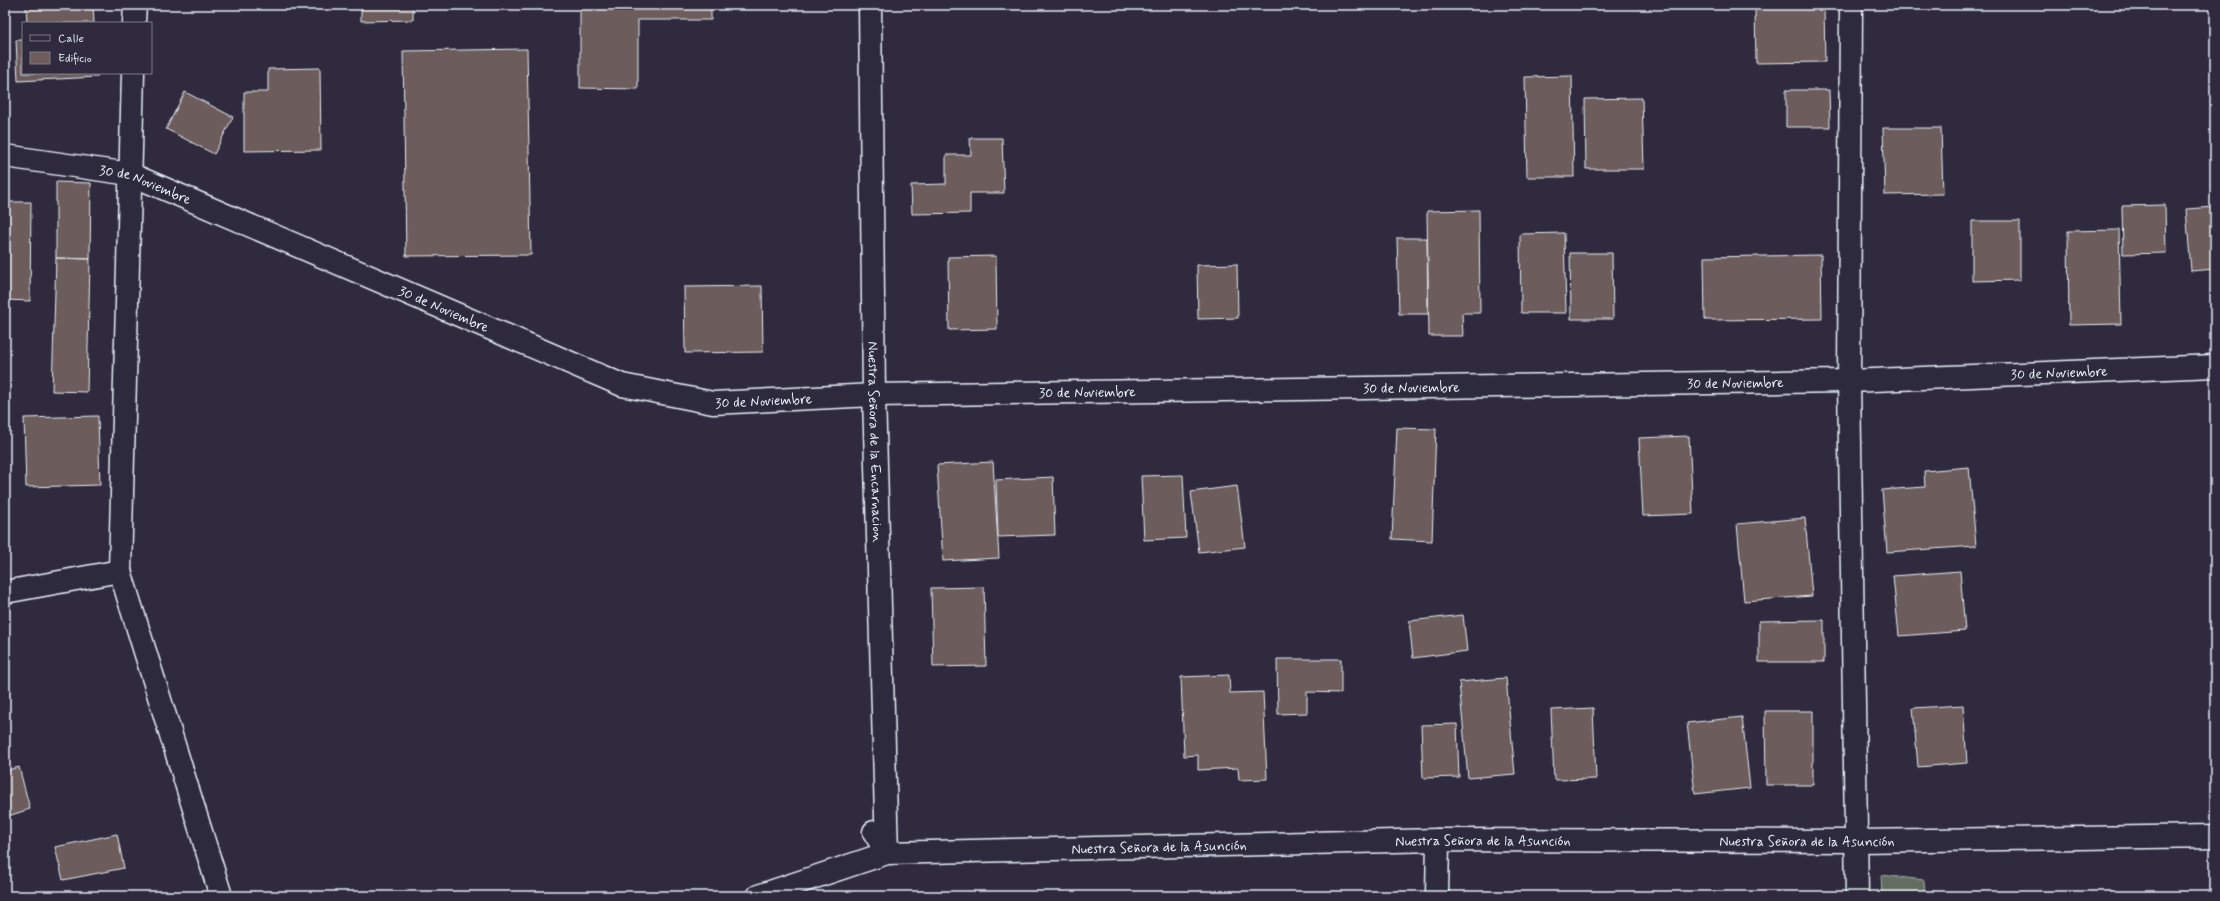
<svg xmlns="http://www.w3.org/2000/svg" width="2220" height="901" viewBox="0 0 2220 901" font-family="Mynerve,sans-serif">
<rect width="100%" height="100%" fill="#2f2a3d"/>
<filter id="ink" filterUnits="userSpaceOnUse"><feTurbulence type="fractalNoise" baseFrequency=".025" numOctaves="2"/><feDisplacementMap in="SourceGraphic" scale="8" xChannelSelector="R" yChannelSelector="G"/><feConvolveMatrix kernelMatrix="1 2 1 2 8 2 1 2 1" color-interpolation-filters="sRGB"/></filter>
<g filter="url(#ink)">
<!-- green -->
<path fill="#626d61" stroke="#a5afac" d="M1881,875L1924,880L1925,896H1882Z"/>
<!-- building -->
<path fill="#6d5c5b" stroke="#e8f1f8" d="M26,5H93L94,23H27Z
M212,5H278V7H212Z
M361,5H413V20L361,21Z
M580,5H711V20H638V89L580,88Z
M1824,7L1825,62L1756,63L1755,8Z
M16,40H23V73H97V77L18,81Z
M527,49L531,255L406,256L403,51Z
M320,68L321,150L244,151V92H268V69Z
M1572,76L1574,177H1527L1525,77Z
M1786,90H1829L1830,127H1786Z
M185,92L233,117L214,154L166,129Z
M1642,98L1644,169H1586L1585,99Z
M1883,128H1941L1943,194L1885,195Z
M970,138H1002L1004,193H970V213L912,214L911,185L946,184V155H971Z
M56,182L91,183L90,259L56,258Z
M5,202H31L30,301L5,300Z
M2165,205L2166,253L2123,254L2122,206Z
M2215,207V269L2191,271L2186,209Z
M1479,210L1480,313H1462L1463,336H1429L1427,211Z
M1972,221H2020V280L1972,281Z
M2119,230L2121,324L2069,325L2068,231Z
M1564,233L1566,313H1521L1520,234Z
M1397,238H1427L1428,314H1399Z
M1570,253H1612L1613,319H1571Z
M1821,255L1822,319L1705,320L1704,257Z
M996,256L997,329L949,330L948,257Z
M56,258L90,259L87,392L52,391Z
M1237,264L1238,318L1198,319L1197,265Z
M762,286L763,352L685,353L684,287Z
M98,416L100,485L26,487L24,418Z
M1397,428L1436,429L1432,541L1392,539Z
M1689,436L1693,514L1643,516L1639,438Z
M993,462L999,558L943,561L937,465Z
M1969,467L1976,546L1887,552L1882,490L1925,487L1924,471Z
M1183,475L1186,538L1144,540L1141,476Z
M1053,477L1055,535L998,537L996,480Z
M1237,486L1245,547L1199,552L1191,492Z
M1805,518L1812,596L1744,601L1737,524Z
M1960,571L1965,631L1899,636L1893,576Z
M984,587L986,666L933,667L931,588Z
M1463,615L1467,651L1413,658L1409,621Z
M1824,620V662H1759V621Z
M1277,659H1341V693L1307,692V713L1278,714Z
M1229,675L1230,693L1263,692L1267,779L1239,780L1238,768L1198,770V755L1184,756L1181,677Z
M1506,678L1515,774L1468,778L1459,682Z
M1963,705L1967,763L1918,767L1913,708Z
M1593,708L1596,779L1554,780L1551,710Z
M1765,711H1813V785H1766Z
M1742,717L1750,788L1695,794L1687,723Z
M1457,724L1459,777L1423,778L1421,725Z
M19,767L30,809L5,817V771Z
M117,834L124,868L63,880L55,847Z
M819,893V896H804Z"/>
<g fill="none" stroke-linecap="round" stroke-linejoin="round">
<defs>
<g id="minor">
<path id="s1" d="M870,5L874,395L887,853L874,832"/>
<path d="M1851,5L1849,381L1857,896"/>
<path d="M134,23L135,5"/>
<path d="M133,73L120,571L221,896"/>
<path id="s2" d="M5,156L130,174L622,385L713,403L874,395L1849,381L2215,366"/>
<path d="M5,592L120,571"/>
<path id="s3" d="M758,896L887,853L1438,840L1857,841L2215,836"/>
<path d="M1437,896L1438,840"/>
</g>
</defs>
<!-- minor casing -->
<use href="#minor" stroke="#e8f1f8" stroke-width="25"/>
<!-- minor -->
<use href="#minor" stroke="#2f2a3d" stroke-width="22"/>
</g>
</g>
<g text-anchor="middle" stroke-width="4" stroke-linejoin="round" paint-order="stroke">
<!-- street labels -->
<g font-size="14" fill="#e8f1f8" stroke="#2f2a3d">
<text dy="5" stroke="none"><textPath href="#s2" startOffset="144">30 de Noviembre</textPath></text>
<text dy="5" stroke="none"><textPath href="#s2" startOffset="468">30 de Noviembre</textPath></text>
<text dy="5" stroke="none"><textPath href="#s2" startOffset="2101">30 de Noviembre</textPath></text>
<text dy="5" stroke="none"><textPath href="#s2" startOffset="1777">30 de Noviembre</textPath></text>
<text dy="5" stroke="none"><textPath href="#s2" startOffset="1453">30 de Noviembre</textPath></text>
<text dy="5" stroke="none"><textPath href="#s2" startOffset="1129">30 de Noviembre</textPath></text>
<text dy="5" stroke="none"><textPath href="#s2" startOffset="805">30 de Noviembre</textPath></text>
<text dy="5" stroke="none"><textPath href="#s1" startOffset="437">Nuestra Señora de la Encarnacion</textPath></text>
<text dy="5" stroke="none"><textPath href="#s3" startOffset="732">Nuestra Señora de la Asunción</textPath></text>
<text dy="5" stroke="none"><textPath href="#s3" startOffset="1056">Nuestra Señora de la Asunción</textPath></text>
<text dy="5" stroke="none"><textPath href="#s3" startOffset="408">Nuestra Señora de la Asunción</textPath></text>
</g>
</g>
<!-- margin -->
<rect width="2220" height="901" fill="none" stroke="#2f2a3d" stroke-width="20"/>
<rect x="10" y="10" width="2200" height="881" fill="none" stroke="#e8f1f8" stroke-width="1.5" filter="url(#ink)"/>
<!-- legend -->
<rect x="22" y="22" width="130" height="52" fill="#2f2a3d" stroke="#797a88"/>
<rect x="30" y="35" width="20" height="6" fill="#2f2a3d" stroke="#797a88"/>
<text x="58" y="42" font-size="12" fill="#e8f1f8">Calle</text>
<rect x="30" y="52" width="20" height="12" fill="#6d5c5b" stroke="#797a88"/>
<text x="58" y="62" font-size="12" fill="#e8f1f8">Edificio</text>
</svg>
